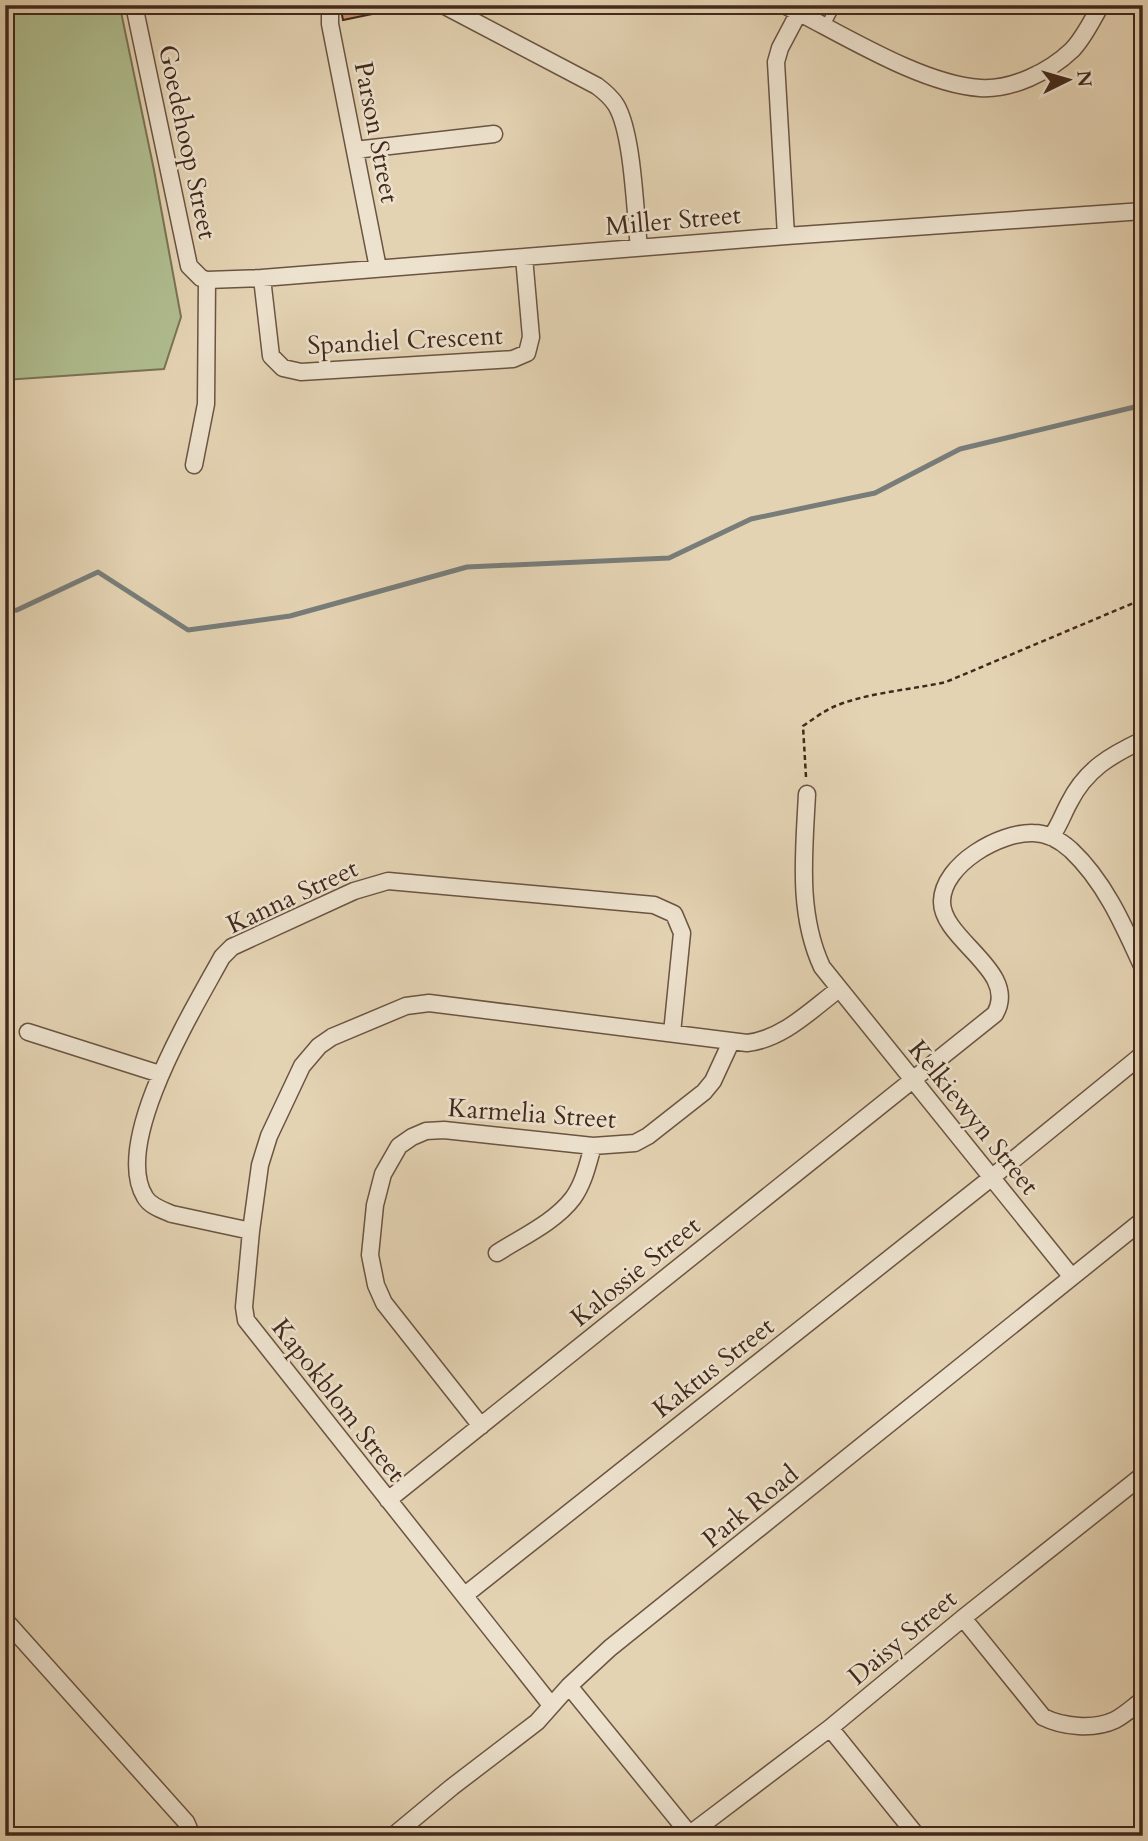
<svg xmlns="http://www.w3.org/2000/svg" width="1148" height="1841" viewBox="0 0 1148 1841" font-family="Cardo,serif">
<rect width="100%" height="100%" fill="#e4d3b3"/>
<filter id="stains"><feTurbulence type="fractalNoise" baseFrequency=".00286" numOctaves="4"/><feColorMatrix values="0 0 0 0 .2 0 0 0 0 .09 0 0 0 0 .02 0 0 0 .5 -.17"/></filter>
<radialGradient id="worn" r=".72"><stop offset=".6" stop-color="#630" stop-opacity="0"/><stop offset="1" stop-color="#630" stop-opacity=".3"/></radialGradient>
<!-- green -->
<path fill="#b0be90" stroke="#7a7456" stroke-width="2" d="M5,5H117L120,7L154,170L181,317L164,369L5,380Z"/>
<g fill="none" stroke-linecap="round" stroke-linejoin="round">
<!-- stream -->
<path stroke="#787d7a" stroke-width="5" d="M5,611L17,610L98,572L188,630L290,616L467,567L669,558L751,519L875,493L960,449L1143,405"/>
</g>
<!-- building -->
<path fill="#d09473" stroke="#43291c" stroke-width="2" d="M340,5H386L387,11L343,20Z"/>
<g fill="none" stroke-linecap="round" stroke-linejoin="round">
<defs>
<path id="service" d="M825,26L836,5"/>
<path id="minor" d="M134,5L189,266L201,278L207,280L262,278L786,236L1143,211
M330,5V24L378,268
M443,5L597,86C605,92 611,97 616,105C633,133 635,212 639,248
M784,5C839,32 920,84 980,88C1012,90 1049,72 1072,50C1084,38 1092,20 1101,5
M355,150L494,134
M786,236L776,62L780,48L799,12
M262,278L271,356L283,368L301,372L513,359L527,353L531,337L524,257
M194,465L206,404L207,280
M807,794C804,853 797,913 822,967L1071,1276
M1051,837C1059,826 1063,814 1069,803C1086,769 1111,755 1143,740
M28,1032L160,1074
M251,1231L172,1214C162,1210 150,1206 145,1197C111,1142 195,1007 222,957L232,947L354,891L388,881L654,905L674,914L682,933L672,1033
M497,1253C522,1237 555,1222 573,1198C584,1183 588,1163 593,1146
M481,1426L384,1303L376,1285L370,1255L375,1205L383,1174L399,1146L412,1137L426,1131L444,1130L593,1146L635,1143L648,1136L704,1092L713,1081L731,1042
M388,1500L995,1014C1020,971 941,940 942,901C943,864 1000,832 1033,833C1047,833 1061,841 1071,850C1105,882 1124,926 1143,968
M465,1595L991,1178L1143,1054
M963,1618L1043,1717C1063,1727 1094,1730 1115,1720C1125,1715 1134,1706 1143,1700
M5,1620L186,1822L192,1836
M569,1686L691,1836
M551,1705L246,1320L244,1307L251,1231L260,1165L269,1136L302,1066L319,1046L332,1037L406,1006L429,1003L747,1043C783,1039 811,1010 839,989
M830,1728L917,1836
M690,1834L830,1728L963,1618L1143,1475
M393,1836L452,1787L537,1722L569,1686L610,1648L1143,1220"/>
</defs>
<!-- service casing -->
<use href="#service" stroke="#6b5442" stroke-width="11"/>
<!-- minor casing -->
<use href="#minor" stroke="#6b5442" stroke-width="19"/>
<!-- path -->
<path stroke="#43291c" stroke-width="2.5" stroke-dasharray="5 3.5" stroke-linecap="butt" d="M806,777L803,726C812,720 821,713 831,708C863,693 910,690 946,682L1143,599"/>
<!-- service -->
<use href="#service" stroke="#ede2ce" stroke-width="8"/>
<!-- minor -->
<use href="#minor" stroke="#ede2ce" stroke-width="16"/>
</g>
<g text-anchor="middle" stroke-width="5" stroke-linejoin="round" paint-order="stroke">
<!-- street labels -->
<g font-size="26" fill="#43291c" stroke="#ede2ce">
<text transform="translate(377 132) rotate(79)" y="9">Parson Street</text>
<text transform="translate(188 142) rotate(78)" y="9">Goedehoop Street</text>
<text transform="translate(673 220) rotate(-5)" y="9">Miller Street</text>
<text transform="translate(405 340) rotate(-3)" y="9">Spandiel Crescent</text>
<text transform="translate(292 896) rotate(-25)" y="9">Kanna Street</text>
<text transform="translate(532 1113) rotate(4)" y="9">Karmelia Street</text>
<text transform="translate(974 1117) rotate(51)" y="9">Kelkiewyn Street</text>
<text transform="translate(635 1271) rotate(-39)" y="9">Kalossie Street</text>
<text transform="translate(713 1367) rotate(-38)" y="9">Kaktus Street</text>
<text transform="translate(339 1400) rotate(52)" y="9">Kapokblom Street</text>
<text transform="translate(750 1506) rotate(-39)" y="9">Park Road</text>
<text transform="translate(902 1637) rotate(-40)" y="9">Daisy Street</text>
</g>
</g>
<!-- margin -->
<rect width="1148" height="1841" fill="none" stroke="#e4d3b3" stroke-width="28"/>
<rect x="7" y="7" width="1134" height="1827" fill="none" stroke="#43291c" stroke-width="3.5"/>
<rect x="14" y="14" width="1120" height="1813" fill="none" stroke="#43291c" stroke-width="2"/>
<!-- north arrow -->
<g transform="translate(1068 80) rotate(85)" stroke="#ede2ce" stroke-width="5" paint-order="stroke">
<path d="M0-5L12 26L0 18L-12 26Z" fill="#43291c"/>
<text y="-10" font-size="19" font-weight="bold" text-anchor="middle" fill="#43291c">N</text>
</g>
<rect width="100%" height="100%" filter="url(#stains)"/>
<rect width="100%" height="100%" fill="url(#worn)"/>
</svg>
